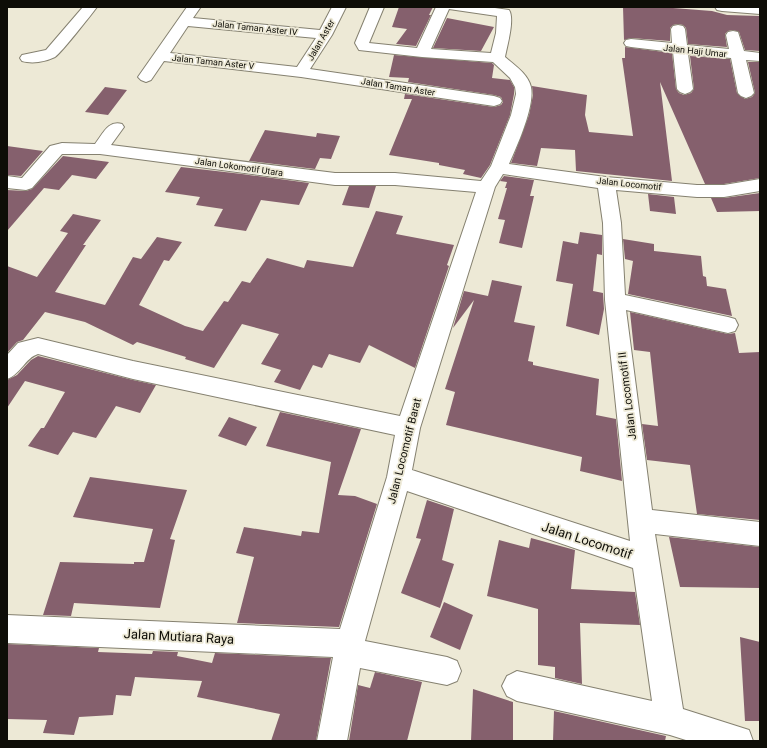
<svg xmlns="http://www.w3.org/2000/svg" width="767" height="748" viewBox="0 0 767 748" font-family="Roboto,sans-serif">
<rect width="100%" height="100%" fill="#ede9d6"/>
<!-- building -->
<path fill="#85606d" d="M399,7H433L429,15H431L416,46L396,44L407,29L392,27Z
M623,7H660L712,11L727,15L760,16V51L745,50L739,32L733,30L728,31L725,34L727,47L688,44L686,28L683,25L678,24L673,25L670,28V41L631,38L624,40Z
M447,18L494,27L481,51L433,48Z
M625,47L672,53L676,89L679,93L684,95L691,93L694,89L690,56L730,59L737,93L745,99L752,97L755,93L748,62H760V178L724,184H705L660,82L672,181L576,171L575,150L541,148L537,166L511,163L529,115L533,95L532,86L587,95L585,115L589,132L633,136L622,58H625Z
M394,55L492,63L494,65L492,78L510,80L514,87V94L510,115L490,165L481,178L463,174L465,170L439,165V163L389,155L412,99H404L405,94L494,107L501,105L503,102L501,97L494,95L408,82L409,78L389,77Z
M105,87L127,90L108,115L85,112Z
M265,130L316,137L317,133L340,136L331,159L320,158L315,169L249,161Z
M7,146L43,151L21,176L7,175Z
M63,156L109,162L96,179L72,175L59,190L44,188L7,231V190L26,191L32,189Z
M181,167L242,174L309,183L299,205L261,200L246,231L214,226L223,209L196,205L200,197L165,192Z
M504,176L534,180L530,196H534L522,248L499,243L505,220L498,219L507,188H505L507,182L500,181Z
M349,186H376L369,208L342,205Z
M760,193V211L717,212L711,198H724Z
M648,194L674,197L676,214L650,211Z
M376,211L403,216L396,234L454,245L447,265L449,266L415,368L369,345L360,363L329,354L322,368L313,365L300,390L274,382L281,370L261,364L279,334L242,324L214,368L185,359L186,357L137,342L133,345L85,322L45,312L23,340L17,342L7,353V266L37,277L68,233L60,231L73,214L101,220L83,245H86L55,292L105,305L133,257L141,259L157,237L182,242L169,261L164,260L139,305L185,326L203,331L224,301L228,302L242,281L250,283L267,258L304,268L307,260L353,267Z
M580,232L602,235V255L597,254L593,291L603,293L604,309L599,335L566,326L573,284L556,281L563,241L578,244Z
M623,239L654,244V251L701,256L703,276L706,277L707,286L726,289L732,316L628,294L633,261L625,259Z
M492,280L522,286L514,322L535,326L528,361L533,362V365L599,379L596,415L616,419L622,481L580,471L582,457L446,425L455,392L445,389L474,300L453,328L464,291L488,296Z
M630,312L728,334L735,333L739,353L760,352V520L697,514L690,465L647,460L642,424L658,426L650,352L634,350Z
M38,356L133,380L156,385L140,413L116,406L96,438L73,432L58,455L28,446L41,428H44L65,392L25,381L7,408V380L17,375L31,360Z
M280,412L361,429L338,495L355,496L377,504L339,627L237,623L254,557L236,553L244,527L301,536L302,531L319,533L331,462L266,446Z
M229,417L257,427L246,446L218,436Z
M90,477L187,490L170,539L175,540L160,608L74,603L71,616L43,615L60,562L134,564V562H144L153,529L73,517Z
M427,500L454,509L442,560L454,564L440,608L401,593L421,539L416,538Z
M669,537L760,547V588L680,587Z
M531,538L575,550L571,589L635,592L640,625L580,623L582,684L555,678V667L538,665V609L487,596L499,540L529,548Z
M444,602L473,615L460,650L430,637Z
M740,637L760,642V721H745Z
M7,644L99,648L98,652L152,654L153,651L178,652L177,656L212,663L215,653L331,658L316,741H271L280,714L197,697L202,681L135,677L131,696L116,695L113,715L79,717L74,735L43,733L47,720L7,719Z
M375,672L422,682L407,741H349L358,685L370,688Z
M473,689L513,702V741H471Z
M554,711L666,736L665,741H553Z"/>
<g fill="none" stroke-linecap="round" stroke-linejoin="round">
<defs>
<path id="street" d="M83,7H97C91,15 61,53 55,57C45,62 32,64 22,61L20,58L22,55L46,50Z
M187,7L200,8L193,18L320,30L332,7H346L332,35L310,69L494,96L500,98L502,101L500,104L494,106L301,77L164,61L151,80L146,82L141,80L138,77ZM188,26L316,38L297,67L170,53Z
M370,7H384L369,43L417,48L436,7H488L509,10C515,19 507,46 505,57C514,65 528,74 531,87C535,106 517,146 509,164L606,177L697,185H724L760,179V191L724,197H697L616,190L621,223L625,295L728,317L735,319L738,325L735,331L728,333L626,310L652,510L760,522V546L655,534L683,709L749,730L753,741H689L670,735L517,701L507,696L502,686L507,676L517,671L652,701L633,568L407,491L365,641L447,657L457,661L461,671L457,681L447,685L360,668L347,741H317L333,657L7,643V615L340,629L387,477L395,435L133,379L38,354C25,358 21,374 7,379V355L18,343L38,338L133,361L400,416L476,192L395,185H335L100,154H62L32,188L26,190L7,188V176L22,178L50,146L62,143L95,144C103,134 108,120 122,124L124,127L111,145L335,173H395L481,181L491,166L511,115L516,94L515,87L510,78L493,62L422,57L359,50L355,43ZM449,9L497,16L496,33L491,53L431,49ZM503,174L598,188L603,223L605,300L630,541L412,470L420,428L495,187Z
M715,7H760V14L722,11L717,10Z
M678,25L683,26L685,29L687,45L729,49L726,35L728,32L733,31L738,32L744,51L760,53V61L746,60L754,93L751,96L746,98L741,96L738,93L731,58L688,54L693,89L690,92L685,94L680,92L677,89L673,52L631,47L626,46L624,43L626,40L631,39L672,43L671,29L673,26Z"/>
</defs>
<!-- street casing -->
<use href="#street" stroke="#858170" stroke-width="2"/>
<!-- street -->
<use href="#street" fill="#fff" fill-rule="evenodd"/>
</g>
<g text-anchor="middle" stroke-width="3.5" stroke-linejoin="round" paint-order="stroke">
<!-- far-street labels -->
<g font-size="9" fill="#0e0d07" stroke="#ede9d6">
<text transform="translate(255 28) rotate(6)" y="3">Jalan Taman Aster IV</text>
<text transform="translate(321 40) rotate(-60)" y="3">Jalan Aster</text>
<text transform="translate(695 51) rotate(6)" y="3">Jalan Haji Umar</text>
<text transform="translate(213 62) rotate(6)" y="3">Jalan Taman Aster V</text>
<text transform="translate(398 87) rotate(9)" y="3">Jalan Taman Aster</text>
<text transform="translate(239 167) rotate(8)" y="3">Jalan Lokomotif Utara</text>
<text transform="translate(629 184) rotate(6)" y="3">Jalan Locomotif</text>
</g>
<!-- street labels -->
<g font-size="11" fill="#0e0d07" stroke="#ede9d6">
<text transform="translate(627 396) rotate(-97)" y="4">Jalan Locomotif II</text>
<text transform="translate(404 451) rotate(-76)" y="4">Jalan Locomotif Barat</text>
</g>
<!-- near-street labels -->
<g font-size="13" fill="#0e0d07" stroke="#ede9d6">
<text transform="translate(587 540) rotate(18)" y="5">Jalan Locomotif</text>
<text transform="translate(179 636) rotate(3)" y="5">Jalan Mutiara Raya</text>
</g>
</g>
<!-- border -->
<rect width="767" height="748" fill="none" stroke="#0e0d07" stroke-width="16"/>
</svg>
